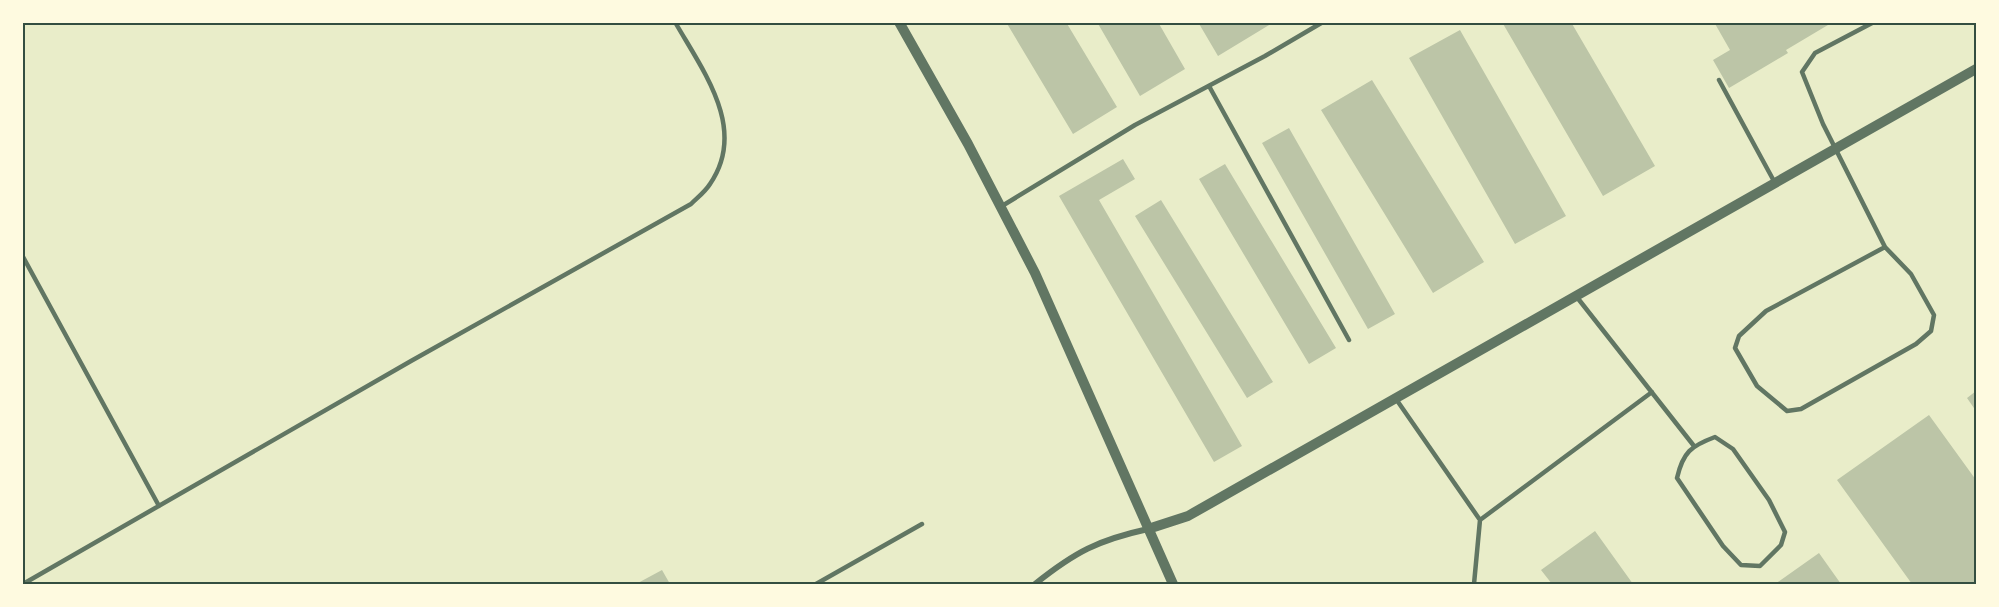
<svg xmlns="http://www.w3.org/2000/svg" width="1999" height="607" viewBox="0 0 1999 607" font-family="'Playfair Display',serif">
<rect width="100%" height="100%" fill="#e9edc9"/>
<!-- building -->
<path fill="#bcc5a7" d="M1006,22H1066L1117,107L1073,134Z
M1097,22H1158L1185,69L1140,96Z
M1198,22H1274L1218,56Z
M1502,22H1571L1655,166L1603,196Z
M1714,22H1833L1786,50L1788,53L1729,88L1713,60L1730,50Z
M1460,30L1566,216L1515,244L1409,58Z
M1372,80L1484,262L1433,293L1321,110Z
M1289,128L1395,314L1368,329L1262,143Z
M1123,159L1135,179L1099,200L1242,446L1214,462L1059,196Z
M1225,164L1336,348L1309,364L1199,179Z
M1161,200L1273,382L1247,398L1135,216Z
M1976,391V411L1967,398Z
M1929,415L1976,480V584H1912L1837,480Z
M1595,531L1633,584H1552L1541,570Z
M1819,553L1841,584H1775Z
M662,570L670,584H636Z"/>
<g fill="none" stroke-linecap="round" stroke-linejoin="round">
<!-- service -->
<path stroke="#617663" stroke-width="4.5" d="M1874,22L1815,53L1802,72L1823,124L1885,247L1911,274L1934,315L1931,331L1916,344L1801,409L1787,411L1757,386L1735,348L1739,336L1766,311L1885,247
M1719,80L1775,183
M1209,86L1349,340
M1002,206L1135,125L1265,56L1323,22
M22,255L159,506
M1576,296L1694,446
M1396,399L1480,520
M1715,437L1733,449L1769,500L1785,532L1781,545L1760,566L1741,565L1723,546L1677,478C1683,452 1691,446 1715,437Z
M23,584L411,361L691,204C697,198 705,192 710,184C748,129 703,71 675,22
M816,584L922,524
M1474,584L1480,520L1652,392"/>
<!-- minor -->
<path stroke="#617663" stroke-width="6" d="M1035,584C1075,552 1098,540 1148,529"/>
<!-- tertiary -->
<path stroke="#617663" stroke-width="10" d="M899,22L968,144L1035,273L1173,584
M1148,529L1188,516L1976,69"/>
</g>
<!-- border -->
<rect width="1999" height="607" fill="none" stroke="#fefae0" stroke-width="48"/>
<rect x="24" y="24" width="1951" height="559" fill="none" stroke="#344e41" stroke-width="2"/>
</svg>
